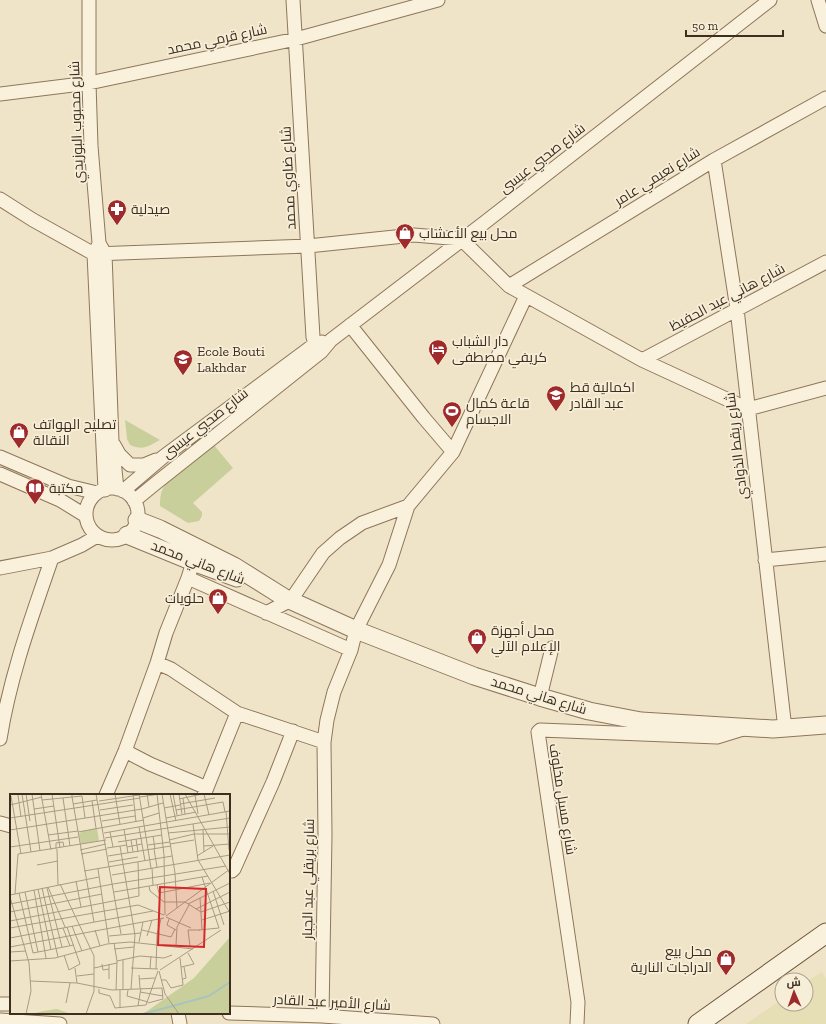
<svg xmlns="http://www.w3.org/2000/svg" width="826" height="1024" viewBox="0 0 826 1024" font-family="'Zilla Slab',Cairo,serif">
<rect width="100%" height="100%" fill="#f0e4c8"/>
<!-- farmland -->
<path fill="#e6deb5" d="M822,972L826,979V1024H746L782,999V1004H806V982Z"/>
<!-- green -->
<path fill="#c9cf9b" d="M125,420L160,440C148,446 144,451 130,445L127,439Z
M213,444L233,468L193,503L202,512V516L199,521L188,523L160,506C160,500 160,494 163,488C170,476 201,454 213,444Z"/>
<g fill="none" stroke-linecap="round" stroke-linejoin="round">
<defs>
<path id="minor" d="M89,0V83L91,146L99,243L105,254L112,441L117,489
M293,0L313,337L315,344L321,352
M818,0L826,26
M0,94L89,83L296,39L438,0
M714,160L737,309L785,729
M0,199L33,220L94,254L308,246L414,235L461,239L509,286L642,360L748,409L826,388
M98,246L94,254L105,490
M509,286L714,160L826,98
M350,325L424,418L453,452
M642,360L826,262
M114,445L119,454L130,465H144L156,460
M0,457L68,486L97,493
M0,474L60,500L86,516
M86 514a26 26 0 1 1 52 0a26 26 0 1 1-52 0Z
M123,491L163,457L315,344L322,342
M134,501L156,483L321,352L331,340L484,223L770,0
M765,560L826,554
M193,562L188,578L166,633L157,663L171,669L237,713L324,742
M0,568L52,558L82,545L97,536
M188,578L351,650
M266,613L291,600L323,553L340,538L362,523L408,506
M540,697L552,648
M0,739C10,676 31,619 52,558
M125,751L150,764L207,788
M106,795L125,751L157,663
M204,795L237,713
M0,823L11,826
M229,870L232,871L234,869L273,782L293,731
M0,1004H11
M178,1013L180,1024
M229,1013L322,1016L433,1024
M322,1016L325,835L324,742L327,720L334,692L351,650L356,630L389,565L408,506L453,452L526,296
M0,1020L60,1024
M577,1024L578,1002L538,732L540,730L717,737L743,729"/>
<path id="tertiary" d="M137,520L160,529L234,566L285,598L356,630L474,676L540,697L589,711L641,721L773,729L826,725
M127,535L193,562L237,578"/>
<path id="secondary" d="M698,1024L826,933"/>
</defs>
<!-- minor casing -->
<use href="#minor" stroke="#8d765c" stroke-width="15"/>
<!-- tertiary casing -->
<use href="#tertiary" stroke="#8d765c" stroke-width="19"/>
<!-- secondary casing -->
<use href="#secondary" stroke="#6f573f" stroke-width="21"/>
<!-- minor -->
<use href="#minor" stroke="#faf1dc" stroke-width="13"/>
<!-- tertiary -->
<use href="#tertiary" stroke="#faf1dc" stroke-width="17"/>
<!-- secondary -->
<use href="#secondary" stroke="#faf1dc" stroke-width="19"/>
</g>
<!-- icons -->
<defs>
<symbol id="pharmacy-pin" viewBox="-11 -11 22 30"><path d="M0 17L-7.5 6A9.5 9.5 0 1 1 7.5 6Z" fill="#9e2a2b" stroke="#f7eed8"/><path d="M-2-6h4v4h4v4h-4v4h-4v-4h-4v-4h4Z" fill="#fff"/></symbol>
<symbol id="shop-pin" viewBox="-11 -11 22 30"><path d="M0 17L-7.5 6A9.5 9.5 0 1 1 7.5 6Z" fill="#9e2a2b" stroke="#f7eed8"/><path d="M-5-2.5h2.3a2.7 3.5 0 0 1 5.4 0H5L5.5 6h-11ZM-1.5-2.5h3a1.5 2.3 0 0 0-3 0Z" fill="#fff"/></symbol>
<symbol id="hotel-pin" viewBox="-11 -11 22 30"><path d="M0 17L-7.5 6A9.5 9.5 0 1 1 7.5 6Z" fill="#9e2a2b" stroke="#f7eed8"/><path d="M-6-4.5h1.5V1H6V5H4.5V3h-9V5H-6ZM-4 0a1.8 1.8 0 1 1 3.6 0ZM.5 0V-2.5h3Q6-2.5 6 0Z" fill="#fff"/></symbol>
<symbol id="school-pin" viewBox="-11 -11 22 30"><path d="M0 17L-7.5 6A9.5 9.5 0 1 1 7.5 6Z" fill="#9e2a2b" stroke="#f7eed8"/><path d="M0-5L7-2L0 1L-7-2ZM-4 1L0 2.5L4 1V4Q0 6-4 4Z" fill="#fff"/></symbol>
<symbol id="stadium-pin" viewBox="-11 -11 22 30"><path d="M0 17L-7.5 6A9.5 9.5 0 1 1 7.5 6Z" fill="#9e2a2b" stroke="#f7eed8"/><path d="M0-5a6.5 5 0 1 0 0 10a6.5 5 0 1 0 0-10ZM-3.5-1.8h7v3.6h-7Z" fill="#fff"/></symbol>
<symbol id="library-pin" viewBox="-11 -11 22 30"><path d="M0 17L-7.5 6A9.5 9.5 0 1 1 7.5 6Z" fill="#9e2a2b" stroke="#f7eed8"/><path d="M-6-4Q-3-5.5-.7-3.5V5Q-3 3-6 4ZM6-4Q3-5.5 .7-3.5V5Q3 3 6 4Z" fill="#fff"/></symbol>
</defs>
<g fill-rule="evenodd">
<use href="#pharmacy-pin" x="106" y="198" width="22" height="30"/>
<use href="#shop-pin" x="394" y="222" width="22" height="30"/>
<use href="#hotel-pin" x="427" y="338" width="22" height="30"/>
<use href="#school-pin" x="172" y="348" width="22" height="30"/>
<use href="#school-pin" x="545" y="384" width="22" height="30"/>
<use href="#stadium-pin" x="441" y="400" width="22" height="30"/>
<use href="#shop-pin" x="8" y="421" width="22" height="30"/>
<use href="#library-pin" x="24" y="477" width="22" height="30"/>
<use href="#shop-pin" x="207" y="587" width="22" height="30"/>
<use href="#shop-pin" x="466" y="627" width="22" height="30"/>
<use href="#shop-pin" x="715" y="948" width="22" height="30"/>
</g>
<g text-anchor="middle" stroke-width="3.5" stroke-linejoin="round" paint-order="stroke">
<!-- street labels -->
<g font-size="14" fill="#3d2e20" stroke="#f7eed8">
<text transform="translate(217 39) rotate(-12)" y="5">شارع قرمي محمد</text>
<text transform="translate(76 122) rotate(-92)" y="5">شارع محبوب البوزيدي</text>
<text transform="translate(542 158) rotate(-38)" y="5">شارع صحبي عيسى</text>
<text transform="translate(657 176) rotate(-32)" y="5">شارع نعيمي عامر</text>
<text transform="translate(288 178) rotate(-93)" y="5">شارع ضاوي محمد</text>
<text transform="translate(727 297) rotate(-28)" y="5">شارع هاني عبد الحفيظ</text>
<text transform="translate(205 423) rotate(-38)" y="5">شارع صحبي عيسى</text>
<text transform="translate(736 446) rotate(-97)" y="5">شارع ريقط الذوادي</text>
<text transform="translate(198 562) rotate(21)" y="5">شارع هاني محمد</text>
<text transform="translate(539 695) rotate(17)" y="5">شارع هاني محمد</text>
<text transform="translate(563 799) rotate(81)" y="5">شارع مسبل مخلوف</text>
<text transform="translate(308 879) rotate(-89)" y="5">شارع بريقلي عبد الجبار</text>
<text transform="translate(332 1002) rotate(3)" y="5">شارع الأمير عبد القادر</text>
</g>
<!-- poi labels -->
<g font-size="14" fill="#3d2e20" stroke="#f7eed8" text-anchor="start">
<text x="131" y="214">صيدلية</text>
<text x="419" y="238">محل بيع الأعشاب</text>
<text x="452" y="346">دار الشباب<tspan x="452" dy="16">كريفي مصطفى</tspan></text>
<text x="197" y="356">Ecole Bouti<tspan x="197" dy="16">Lakhdar</tspan></text>
<text x="570" y="392">اكمالية قط<tspan x="570" dy="16">عبد القادر</tspan></text>
<text x="466" y="408">قاعة كمال<tspan x="466" dy="16">الاجسام</tspan></text>
<text x="33" y="429">تصليح الهواتف<tspan x="33" dy="16">النقالة</tspan></text>
<text x="49" y="493">مكتبة</text>
<text x="204" y="603" text-anchor="end">حلويات</text>
<text x="491" y="635">محل أجهزة<tspan x="491" dy="16">الإعلام الآلي</tspan></text>
<text x="712" y="956" text-anchor="end">محل بيع<tspan x="712" dy="16">الدراجات النارية</tspan></text>
</g>
</g>
<!-- overview -->
<g transform="translate(10 794)">
<rect width="220" height="220" fill="#f0e4c8"/>
<path d="M87,34L89,47L71,50L69,40L72,37ZM220,143V220H133L184,184ZM47,215L61,220H21L33,217Z" fill="#c9cf9b"/>
<path fill="none" stroke="#a9c4bc" stroke-width="2" d="M133,220L199,202L220,188"/>
<path fill="none" stroke="#a89b85" stroke-width="1" d="M12,0L21,58M16,0L20,27M22,0L30,57M31,0L41,56M42,0L50,54M62,0V3L72,2L75,24M86,0L111,140M105,0L110,30M123,0L126,28M129,0L141,74M137,0L139,13M147,0L154,61L155,121M152,0L165,79L167,114M160,0L166,27M163,0L167,21M169,0L172,20M175,0L220,80M194,0L199,21M8,1L11,23M185,1L188,20M1,2L11,60M130,3L150,0M53,4L60,52M173,4L175,20M169,5L192,0M32,6L62,3L84,128M82,7L86,34M89,7L129,1M63,10L87,6M170,10L205,4M0,11L32,3M154,14L170,11M24,15L44,12M132,15L153,9M90,16L123,11M166,16L213,8L215,18M216,17L219,56M0,24L130,4M133,24L149,19M156,24L186,18M92,27L125,22M183,30L188,66L220,119M129,33L135,67M114,35L118,59M193,35L194,58M0,36L132,15M68,38L134,26M100,38L103,53M94,39L220,17M158,39L220,33M38,41L68,37M143,42L145,55M95,44L220,24M126,45L128,58M121,46L123,58M159,46L184,40H220M108,48L152,41M160,50L184,46M138,51L160,48M110,52L125,141L121,195M194,52L220,50M0,53L68,43M117,53L132,50M97,54L117,51M46,55V49L53,48L54,53M47,55L48,91M144,55L147,73M70,56L96,50M71,60L97,55M98,62L161,52M187,62L203,52M99,68L128,63M27,71L48,67M142,74L143,91M88,75L99,149M74,77L162,62M102,81L220,61M192,83L209,134M66,87L71,113M50,90L84,162V197L76,220M147,91L149,99L200,89M139,92L140,97L154,108H175L191,118L220,108M38,93L55,133M32,94L48,163M37,94L52,153M28,95L41,156M24,96L36,164M203,97L214,131M15,98L28,158M104,98L198,82M9,99L23,159L64,151M5,100L8,60L96,46M0,101L89,83M0,103L19,169L21,197L16,220M190,104L192,136M0,110L103,90L216,72M178,110L220,89M186,115L220,98M0,118L92,100M156,122L220,75M156,123L181,134M159,125L157,131L166,136M192,126L220,117M0,127L129,102L128,68M62,132L72,157M0,134L128,111L154,121M53,134L60,152M85,136L90,152M132,136L161,143L165,135M189,136L209,134M99,142L131,139M137,142L142,126M0,144L143,117M129,148L133,128M104,149L107,167L106,196M166,151L167,133L179,111M0,153L154,124M178,153L180,152L178,136H190M104,155L124,153M0,158L16,157M54,161L59,176L70,170L57,133M0,167L45,164L97,150L120,148L183,155M107,167L130,162L154,164L162,161M92,170L93,176L99,175M171,173L184,170L178,159M65,174L67,189M84,174L107,169M121,174L148,175M140,175L141,162M146,175L147,141L151,125M150,176L211,136M149,177L155,200L169,220M129,181L130,194M67,182L84,180M99,185V170M129,185L145,184M173,185L176,184L174,173M151,186H156L161,194L173,191L170,164M20,187L67,189L102,196L152,194M89,195V199L100,202L105,214L136,211L148,177M110,196V214M113,196V166M118,196L117,202L138,208M130,198L153,202M56,209L60,189M138,209L153,205L152,194M128,212L131,194"/>
<path fill="#d62828" fill-opacity="0.15" stroke="#d62828" stroke-width="2" d="M150,93L196,95L194,153L148,151Z"/>
<rect width="220" height="220" fill="none" stroke="#3d2e20" stroke-width="2"/>
</g>
<!-- north arrow -->
<g transform="translate(794 992) rotate(358)"><circle r="19" fill="#f7eed8" stroke="#ada18e"/>
<path d="M0-3L7 15L0 10L-7 15Z" fill="#9e2a2b"/>
<text y="-6" font-size="11" font-weight="bold" text-anchor="middle" fill="#3d2e20">ش</text>
</g>
<!-- scale -->
<path d="M686 30v6h97v-6" fill="none" stroke="#3d2e20" stroke-width="2"/>
<text x="692" y="30" font-size="12" fill="#3d2e20" stroke="#f7eed8" stroke-width="3" paint-order="stroke">50 m</text>
</svg>
